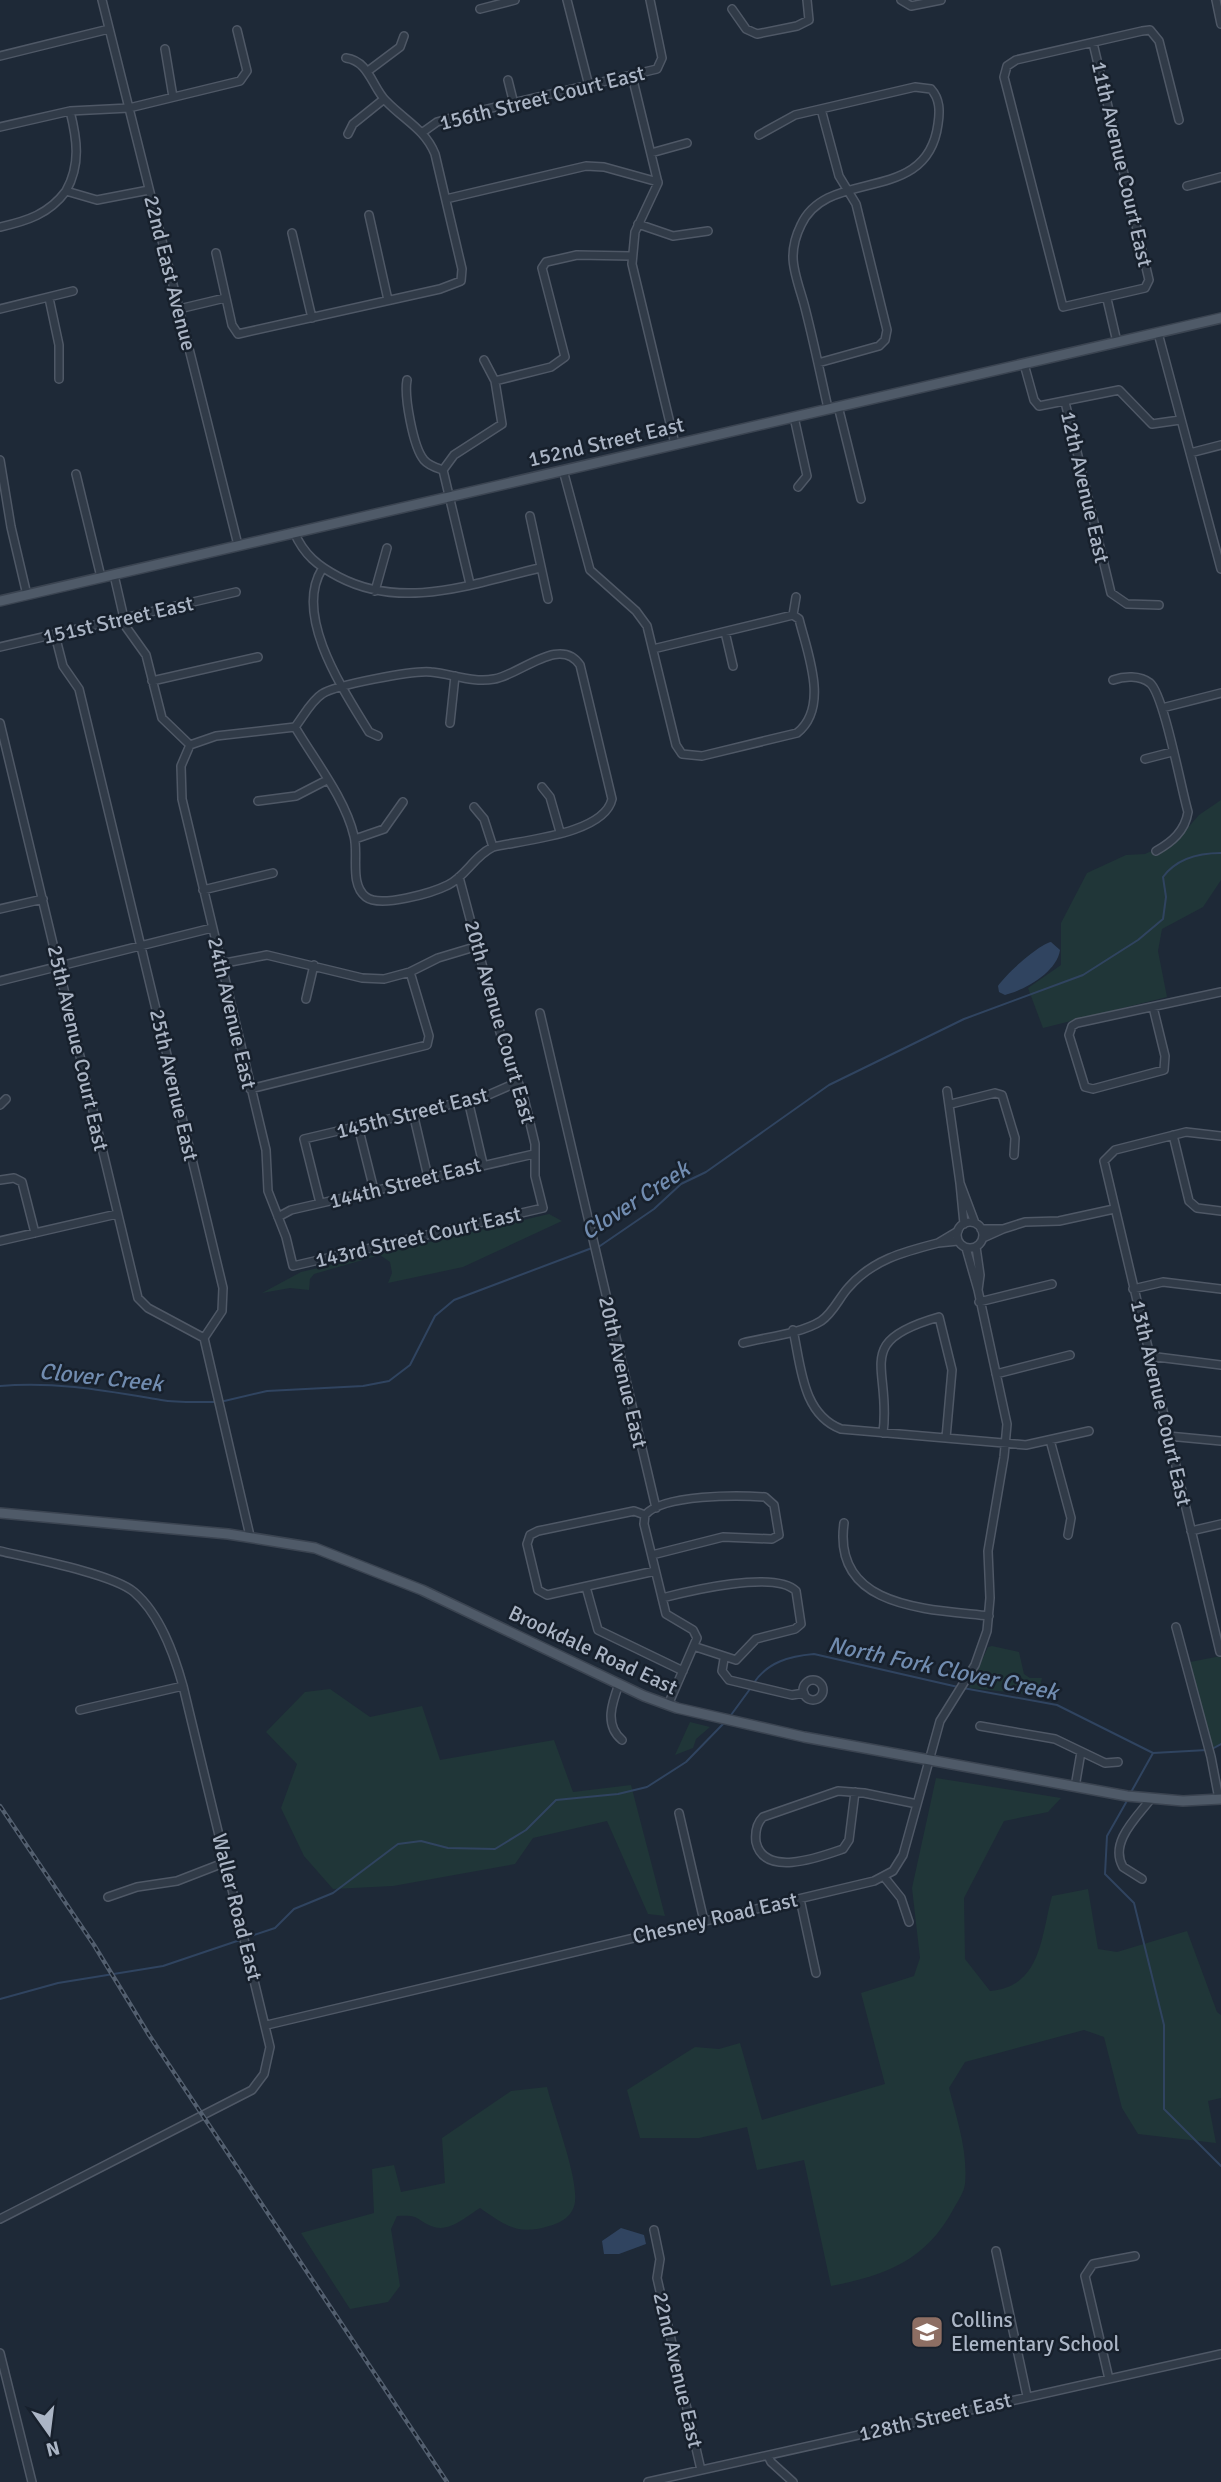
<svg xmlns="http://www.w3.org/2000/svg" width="1221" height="2482" viewBox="0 0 1221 2482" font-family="Signika,sans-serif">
<rect width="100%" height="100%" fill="#1e2937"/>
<!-- green -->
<path fill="#203638" d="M1221,800V880L1203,907L1162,929L1158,951L1167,997L1043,1028L1028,988L1061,965V923L1087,873L1126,855L1145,854L1179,838L1199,815Z
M549,1214L562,1221L463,1267L388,1283L392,1273L390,1262L380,1255L314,1274L310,1279L309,1290L290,1288L262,1293L301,1272Z
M992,1646L1019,1652L1024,1674L1030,1678H1042L1038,1695L969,1688L988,1647Z
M1221,1656V1744L1211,1749L1190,1662Z
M330,1689L370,1717L422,1706L440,1760L554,1740L573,1792L631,1785L665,1916L648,1914L607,1821L533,1838L515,1864L393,1886L333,1889L304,1856L281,1808L297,1764L266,1732L305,1692Z
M690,1722L710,1727L696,1739L693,1748L675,1755Z
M936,1778L1061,1798L1048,1812L1004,1821L964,1898L965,1959L990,1991C1041,1987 1041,1937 1052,1896L1088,1889L1098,1949L1117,1952L1187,1931L1217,2012L1221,2015V2098L1208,2101L1216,2143L1138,2134L1122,2108L1104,2037L1084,2030L965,2062L949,2088C957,2120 968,2151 965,2184C964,2192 958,2201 954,2208C926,2261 886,2275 831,2286L804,2160L757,2170L747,2127L699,2138H640L627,2090L695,2047L719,2049L740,2043L762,2120L885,2084L861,1993L914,1976L920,1958L912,1888Z
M547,2087C554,2115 578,2176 575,2202C573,2216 561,2223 549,2226C517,2236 505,2225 480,2208C467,2216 450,2232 434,2227C416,2221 422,2214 397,2216L391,2229L400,2286L388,2302L350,2309L301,2233L374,2213L372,2169L394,2165L401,2192L445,2183L442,2138L511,2091Z"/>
<!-- water -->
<path fill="#304460" d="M1051,942L1060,950C1057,972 1025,990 1005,995L999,992L998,986C1005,975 1039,944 1051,942Z
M621,2228L644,2235L646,2244L619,2254H604L602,2241Z"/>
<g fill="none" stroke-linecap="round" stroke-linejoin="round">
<!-- stream -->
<path stroke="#304460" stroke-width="2" d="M597,1248L654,1209L681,1184L706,1172L829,1085L964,1019L1083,975L1138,940L1163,919L1166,897L1163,877C1177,858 1199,853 1221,853
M0,1386C55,1381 107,1391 161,1400C178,1403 197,1402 215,1402
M220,1402L267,1391L363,1386L389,1381L410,1365L435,1316L454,1300L592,1248
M753,1684C767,1662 790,1656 814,1654L958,1687
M963,1688L1057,1705L1153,1753L1207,1750
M731,1715L750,1689
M1212,1749L1221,1744
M1130,1794L1153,1753
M1128,1799L1107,1836L1105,1874L1134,1903L1164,2025V2109L1221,2166
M245,1938L275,1928L294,1909L333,1893L398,1844L421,1841L448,1848L495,1849L526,1830L556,1800L618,1794L647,1787L686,1762L725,1722
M0,1999L58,1983L163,1966L240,1940"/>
<defs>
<path id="minor" d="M102,0L238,545
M567,0L589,86
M901,0L911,6L941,0
M1216,0L1221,24
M480,9L515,0
M732,9L746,29L757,34L797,26L809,20L807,0
M1093,43L1149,280L1145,288L1063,307L1004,77L1007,66L1016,60L1142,31L1150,30L1159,41L1179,120
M165,49L173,97
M0,56L109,29
M368,71L400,47L404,36
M632,76L658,183L635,232L632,264L675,444
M508,80L514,104
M0,127L70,111L129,108L240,81L247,71L237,30
M423,132L437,122L458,116L657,69L662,58L650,0
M348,134L353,124L384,99
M759,135L795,115L915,87L931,89C940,99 940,111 938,124C927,207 828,166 801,225C796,235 793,246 793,257C793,272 800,289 804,304C813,338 820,373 828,408
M651,153L687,143
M1187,186L1221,177
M66,191C81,164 77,139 70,111
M446,199L586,166L604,167L658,182
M369,215L388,300
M638,224L673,236L708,231
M0,227C27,221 49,214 66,191L97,200L149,190
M292,233L312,318
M216,253L232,325L238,334L440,289L461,281L462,269L435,154C425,129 404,120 386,101C372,87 369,61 346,58
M49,298L59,345V379
M1107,299L1117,342
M0,309L73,291
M179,309L225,298
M1158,333L1221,569
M818,363L879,346L885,340L887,330L856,204L839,176L821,109
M1024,364L1034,400L1039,406L1119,390L1152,424L1180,420
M407,380C404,396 413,447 424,460C429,466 437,468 443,470
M495,381L551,367L565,357L542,268L546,262L577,255L631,256
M1065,402L1111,593L1127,604L1159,605
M838,406L861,499
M794,417L807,476L798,487
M1190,453L1221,445
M0,460L11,527L27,595
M443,470L454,455L502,424L495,381L484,360
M443,470L470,584
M563,470L590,570L636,611L647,626L676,745L682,754L702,756L797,733C830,707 807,652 799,619L793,615
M76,474L101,577
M530,516L548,599
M294,532C304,555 318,566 339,577C404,611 474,583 540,568
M322,569C293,616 344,691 369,732L378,736
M114,575L126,627L146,655L162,718L190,745
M375,591L387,548
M793,615L796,597
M725,632L733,666
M55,635L63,666L79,689L223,1288L222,1311L204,1338
M0,647L236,592
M653,649L793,615
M1113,680C1124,676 1140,675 1150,683C1164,695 1181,788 1188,812C1185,831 1172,842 1156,851
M152,681L258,657
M1162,708L1221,693
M0,723L138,1298L148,1308L204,1338
M450,723L455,676
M295,727C315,761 345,798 354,836C359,854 349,884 366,897C380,908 432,893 448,885C466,876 474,856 493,847C524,840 604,834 612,799L580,665C560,635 520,675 494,679C473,683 452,674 431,672C414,670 335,685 322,694C311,701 303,717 295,727L216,736L190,745L181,766L182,799L266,1150L268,1191L286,1237L293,1266L543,1208L535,1176V1144L523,1094L505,1051L459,877
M1145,759L1172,752
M542,787L550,797L560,832
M258,801L296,796L327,780
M474,807L484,819L493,847
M355,839L384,829L403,802
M203,890L273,873
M0,909L43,899
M220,964L267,955L362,978L384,979L410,972L438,958L478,946
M0,981L212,928
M306,999L314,965
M1153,1007L1165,1056L1164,1070L1093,1089L1085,1087L1069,1035L1072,1026L1077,1023L1221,992
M540,1013L656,1508
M250,1089L427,1045L429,1036L410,972
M947,1091L960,1183
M468,1100L483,1164
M951,1104L995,1093L1002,1095L1015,1138L1014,1155
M0,1105L6,1099
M413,1113L428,1177
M358,1126L374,1190
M1173,1135L1189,1201L1197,1208L1221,1211
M0,1180L14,1178L22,1182L35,1233
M320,1203L304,1139L486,1096L518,1082
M278,1217L291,1210L534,1154
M957 1235a13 13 0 1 1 26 0a13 13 0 1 1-26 0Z
M964,1224L960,1183L975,1223
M981,1229H1003L983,1238
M1003,1229L1025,1222L1059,1221L1114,1209
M958,1231L938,1243L958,1241
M0,1241L117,1214
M966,1248L978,1290L980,1275L976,1247
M1133,1289L1163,1282L1221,1289
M979,1302L1052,1284
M793,1330C801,1366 802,1414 841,1429L1026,1445L1089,1431
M204,1338L250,1536
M743,1343C766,1337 800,1334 821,1321C833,1313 839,1298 848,1288C872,1260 903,1252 938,1243
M1149,1356L1221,1365
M996,1374L1070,1355
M883,1433C892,1367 851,1342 939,1317L952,1370L946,1438
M1168,1436L1221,1441
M1050,1440L1071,1518L1068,1535
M645,1515L634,1511L538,1531L530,1535L527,1544L538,1590L547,1595L655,1571
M844,1523C832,1609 929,1609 989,1616
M1191,1531L1221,1524
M0,1551C30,1558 113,1574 134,1592C160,1614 174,1654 183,1686L270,2047L264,2074L252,2090L0,2219
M652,1555L723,1537L772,1539L779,1535L774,1505L765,1497C739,1495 663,1494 645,1515L644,1524L666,1614L693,1630L697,1638L668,1705
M586,1587L598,1630L683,1671
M662,1598C689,1591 775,1570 796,1591L801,1624L795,1629L756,1639L736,1660L696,1647
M1176,1627L1211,1757L1219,1799
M1220,1652L1104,1161L1115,1150L1186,1132L1221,1136
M724,1659L722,1671L729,1680L792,1695L804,1693
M803 1690a10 10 0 1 1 20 0a10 10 0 1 1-20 0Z
M619,1684C612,1703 604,1725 622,1740
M80,1710L183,1686
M980,1726L1055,1739L1105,1763L1118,1762
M1075,1787L1081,1752
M855,1792L849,1840L843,1849C820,1857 764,1878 756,1842C755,1833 757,1823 763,1817L838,1791L864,1793L917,1804
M679,1813L704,1921
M885,1878L901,1898L909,1922
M1142,1879L1123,1867C1109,1843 1136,1818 1150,1800
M108,1897L137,1887L177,1881L226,1862
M800,1899L816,1973
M267,2025L874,1881L893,1871L903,1855L940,1721L975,1665L987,1631L990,1598L988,1551L1004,1457L1007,1424L978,1290
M654,2230L660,2259L657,2278L701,2470
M996,2251L1027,2396
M0,2353L32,2482
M1109,2379L1085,2276L1093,2264L1135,2256
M768,2456L771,2462L793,2482
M648,2482L1221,2354"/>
<path id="major" d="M0,601L1221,318
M0,1513L228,1534L315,1548L422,1590L644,1696L677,1708L804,1737L1127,1796L1183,1801L1221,1799"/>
</defs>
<!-- minor casing -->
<use href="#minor" stroke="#4f5866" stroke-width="10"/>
<!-- major casing -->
<use href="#major" stroke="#3b4451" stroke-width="12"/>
<!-- minor -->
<use href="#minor" stroke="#313b48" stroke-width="7"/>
<!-- major -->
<use href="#major" stroke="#4f5a68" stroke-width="9"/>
<defs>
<path id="rail" d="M0,1806L94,1945L149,2035L447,2482"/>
</defs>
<!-- rail casing -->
<use href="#rail" stroke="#535f6f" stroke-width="4.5"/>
<!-- rail -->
<use href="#rail" stroke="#17202c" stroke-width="2" stroke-dasharray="5" stroke-linecap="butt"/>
</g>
<!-- icons -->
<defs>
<symbol id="school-square" viewBox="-11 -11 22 22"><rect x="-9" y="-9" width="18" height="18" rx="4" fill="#8d6e63" stroke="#17202c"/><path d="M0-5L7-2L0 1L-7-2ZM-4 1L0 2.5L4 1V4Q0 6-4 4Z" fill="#fff"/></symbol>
</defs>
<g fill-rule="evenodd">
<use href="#school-square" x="908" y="2313" width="38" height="38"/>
</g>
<g text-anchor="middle" stroke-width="5" stroke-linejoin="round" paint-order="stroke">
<!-- street labels -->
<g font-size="21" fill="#abb5c5" stroke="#17202c">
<text transform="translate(542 98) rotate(-14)" y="7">156th Street Court East</text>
<text transform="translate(1122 164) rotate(77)" y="7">11th Avenue Court East</text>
<text transform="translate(170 273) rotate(76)" y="7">22nd East Avenue</text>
<text transform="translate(606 442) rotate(-13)" y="7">152nd Street East</text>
<text transform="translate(1085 487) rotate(77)" y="7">12th Avenue East</text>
<text transform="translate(118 620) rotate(-13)" y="7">151st Street East</text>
<text transform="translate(232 1013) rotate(77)" y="7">24th Avenue East</text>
<text transform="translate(500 1022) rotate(74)" y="7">20th Avenue Court East</text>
<text transform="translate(78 1048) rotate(77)" y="7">25th Avenue Court East</text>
<text transform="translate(174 1085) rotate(77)" y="7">25th Avenue East</text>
<text transform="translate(412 1113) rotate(-14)" y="7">145th Street East</text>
<text transform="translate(405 1183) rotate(-14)" y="7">144th Street East</text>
<text transform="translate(418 1237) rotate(-13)" y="7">143rd Street Court East</text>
<text transform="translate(623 1372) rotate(77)" y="7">20th Avenue East</text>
<text transform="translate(1161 1403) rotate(77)" y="7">13th Avenue Court East</text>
<text transform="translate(593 1650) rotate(25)" y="7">Brookdale Road East</text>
<text transform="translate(237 1907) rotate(76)" y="7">Waller Road East</text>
<text transform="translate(715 1918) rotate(-13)" y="7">Chesney Road East</text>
<text transform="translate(678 2370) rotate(77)" y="7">22nd Avenue East</text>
<text transform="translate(935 2417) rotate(-13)" y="7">128th Street East</text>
</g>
<!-- poi labels -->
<g font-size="21" fill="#abb5c5" stroke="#17202c" text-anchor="start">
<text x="951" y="2327">Collins<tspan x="951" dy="24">Elementary School</tspan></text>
</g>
<!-- water labels -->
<g font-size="23" font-style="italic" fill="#718cb0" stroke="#17202c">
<text transform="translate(635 1200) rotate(-33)" y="8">Clover Creek</text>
<text transform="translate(101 1377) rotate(6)" y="8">Clover Creek</text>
<text transform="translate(943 1668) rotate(12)" y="8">North Fork Clover Creek</text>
</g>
</g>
<!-- north arrow -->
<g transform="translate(49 2433) rotate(166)" stroke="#17202c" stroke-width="5" paint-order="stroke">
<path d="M0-5L12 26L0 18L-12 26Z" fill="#abb5c5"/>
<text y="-10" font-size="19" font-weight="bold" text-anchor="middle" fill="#abb5c5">N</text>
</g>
</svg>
